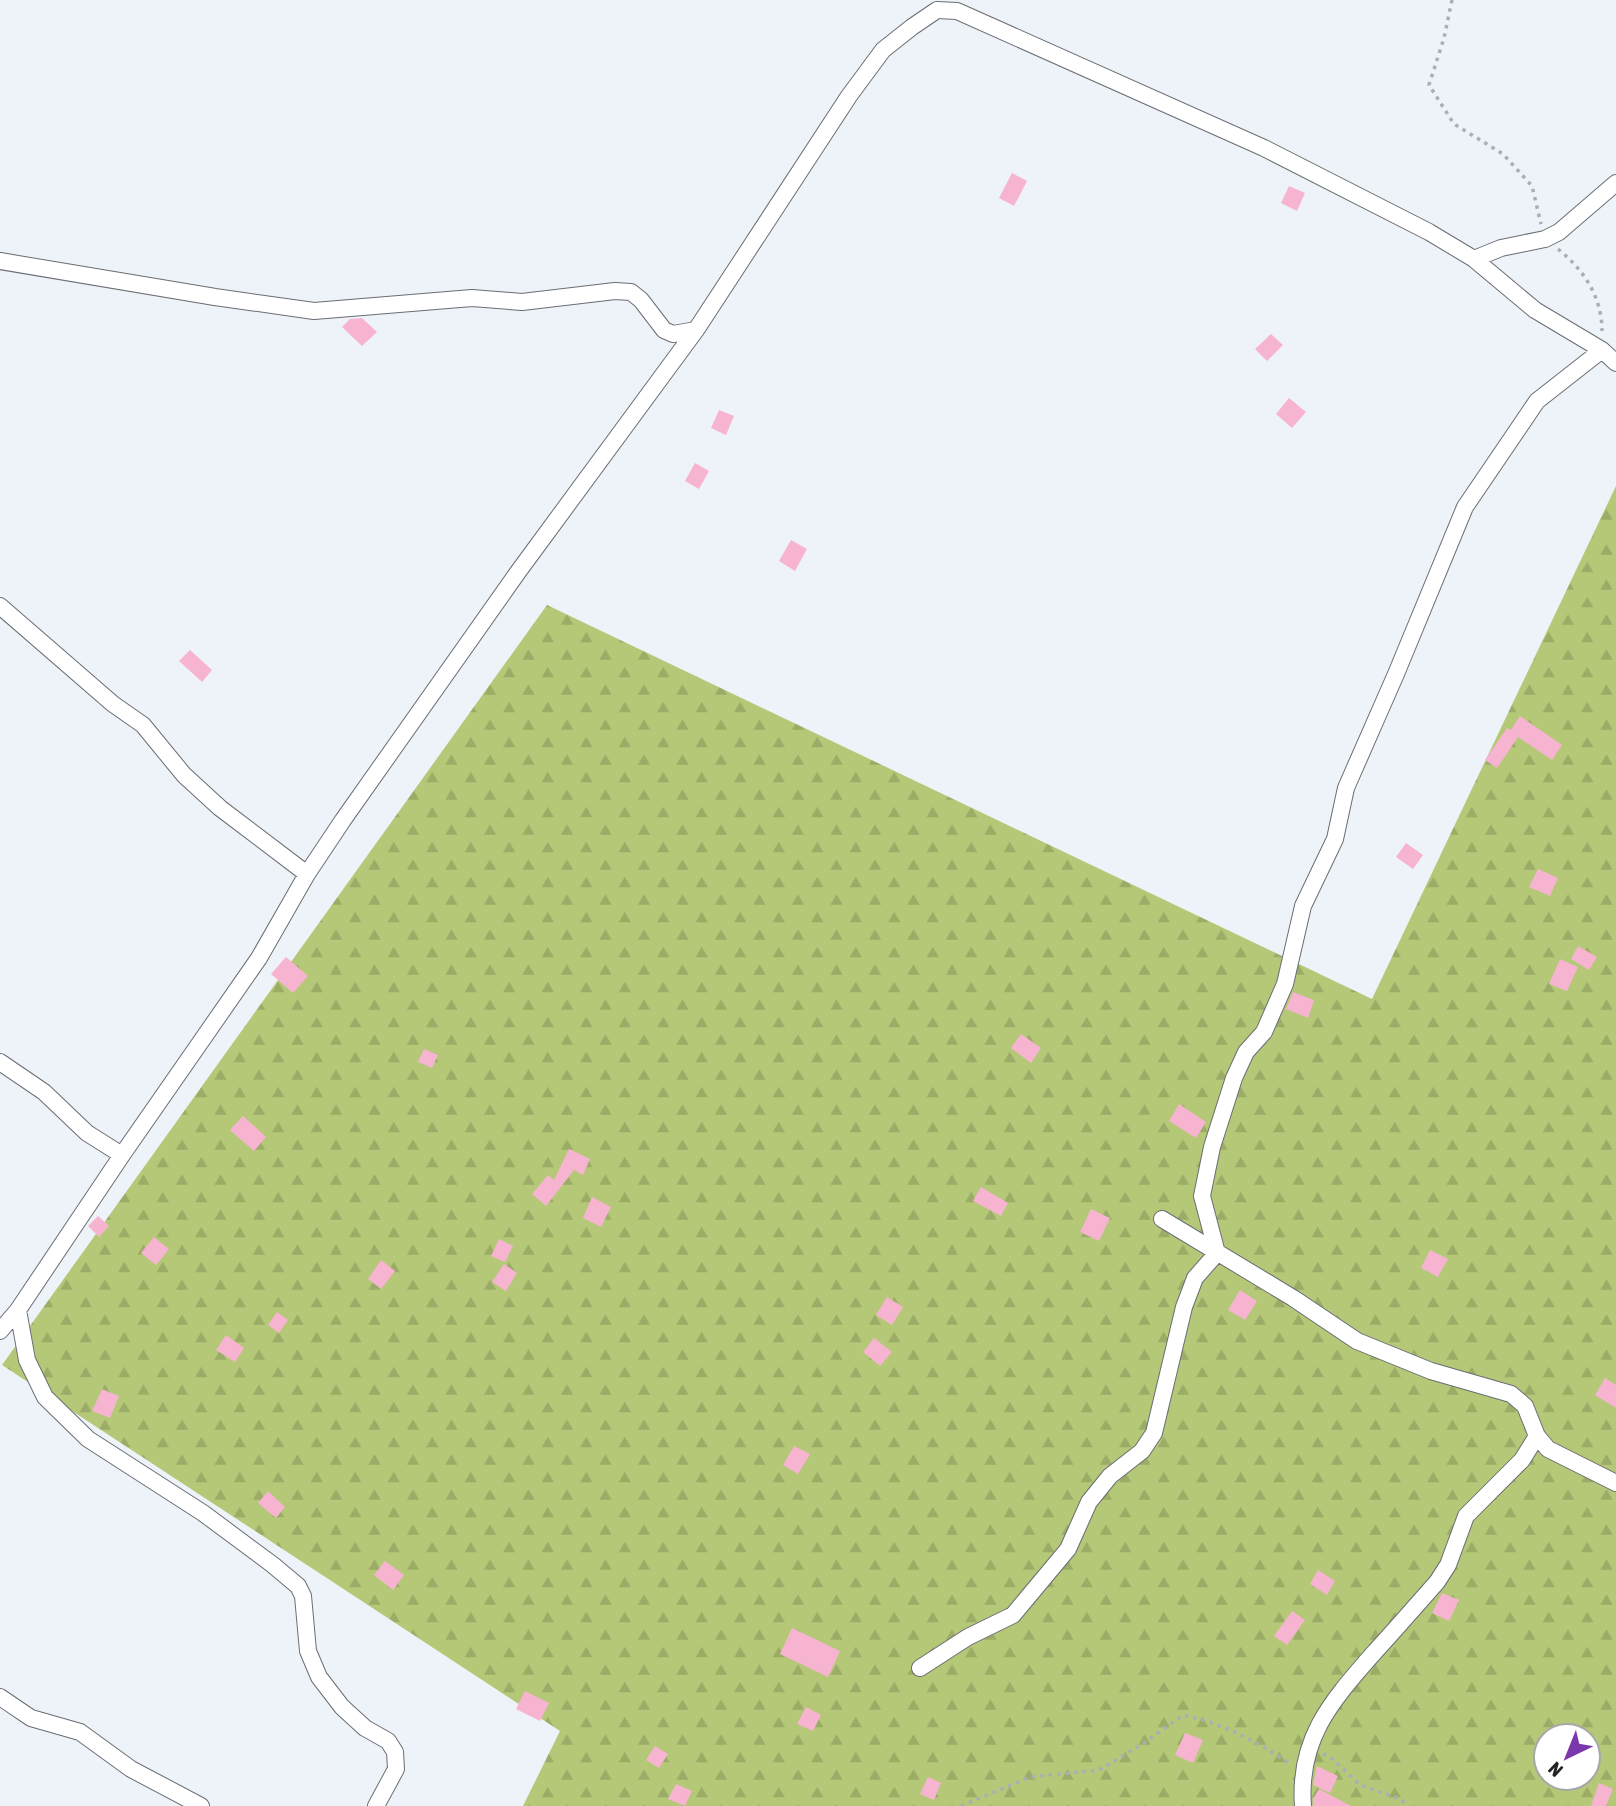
<svg xmlns="http://www.w3.org/2000/svg" width="1616" height="1806" viewBox="0 0 1616 1806" font-family="'Asap Condensed',sans-serif">
<defs>
<pattern id="forest-firs" width="22" height="20" patternUnits="userSpaceOnUse" patternTransform="scale(1.75)"><rect width="22" height="20" fill="#b5c877"/><path d="M5 1l3.5 6h-7zM16 11l3.5 6h-7z" fill="#9bac67"/></pattern>
</defs>
<rect width="100%" height="100%" fill="#eef2f9"/>
<!-- forest -->
<path fill="url(#forest-firs)" fill-rule="evenodd" d="M1616,486V1806H523L560,1731L2,1365L547,605L1372,999ZM1546,1736H1588V1778H1546Z"/>
<!-- building -->
<path fill="#f7b4d0" d="M1012,173L1027,181L1014,206L999,198Z
M1289,186L1305,193L1297,211L1281,203Z
M362,318L377,332L362,346L342,327L350,319Z
M1271,334L1283,345L1267,361L1255,349Z
M1289,398L1306,412L1292,428L1276,414Z
M719,410L734,416L726,435L711,428Z
M695,463L709,471L699,489L685,481Z
M791,540L807,549L795,571L779,561Z
M190,650L212,670L202,682L179,661Z
M1520,716L1562,745L1552,760L1518,737L1497,768L1485,760L1507,728L1511,730Z
M1406,843L1423,855L1413,869L1396,857Z
M1538,869L1558,878L1550,896L1529,887Z
M1578,946L1597,957L1589,970L1571,959Z
M286,957L308,976L293,993L271,974Z
M1560,959L1578,967L1567,991L1549,984Z
M1293,992L1314,1000L1308,1018L1286,1009Z
M1021,1034L1041,1048L1031,1063L1011,1048Z
M424,1049L438,1055L432,1068L418,1062Z
M1179,1104L1206,1122L1196,1138L1169,1121Z
M243,1116L266,1137L254,1151L230,1130Z
M569,1149L590,1159L583,1175L574,1170L546,1206L532,1194L548,1175L554,1180Z
M981,1187L1008,1203L1001,1216L973,1201Z
M592,1197L611,1207L601,1227L583,1218Z
M1091,1209L1110,1218L1099,1241L1080,1232Z
M98,1216L109,1226L99,1237L88,1226Z
M154,1237L169,1249L156,1265L141,1253Z
M499,1239L513,1246L505,1262L491,1256Z
M1430,1250L1448,1259L1438,1277L1421,1268Z
M381,1260L395,1271L381,1289L368,1279Z
M504,1264L517,1273L506,1291L492,1282Z
M1240,1290L1257,1301L1245,1320L1228,1310Z
M887,1297L903,1307L892,1325L876,1315Z
M277,1312L288,1320L279,1333L268,1325Z
M226,1335L244,1348L235,1362L216,1350Z
M874,1338L892,1352L880,1366L863,1352Z
M1605,1378L1616,1385V1408L1595,1395Z
M102,1389L119,1396L110,1418L92,1411Z
M794,1446L810,1454L798,1474L783,1465Z
M268,1491L285,1507L276,1518L258,1503Z
M385,1561L404,1575L393,1590L374,1575Z
M1318,1570L1335,1581L1327,1595L1310,1584Z
M1442,1593L1459,1600L1449,1621L1432,1613Z
M1292,1611L1305,1620L1287,1645L1274,1636Z
M792,1628L840,1651L828,1677L780,1654Z
M525,1691L549,1703L540,1721L516,1709Z
M806,1707L821,1715L813,1731L797,1724Z
M1185,1733L1203,1740L1193,1763L1175,1755Z
M655,1746L668,1754L659,1768L646,1760Z
M1317,1766L1338,1776L1330,1793L1313,1785Z
M928,1777L941,1783L934,1800L920,1794Z
M1599,1783L1613,1789L1606,1806H1591Z
M676,1784L692,1791L685,1806L668,1799Z
M1319,1789L1351,1806H1313V1799Z"/>
<g fill="none" stroke-linecap="round" stroke-linejoin="round">
<defs>
<path id="minor" d="M1474,259L1501,248L1545,239L1559,232L1616,183
M0,261L215,297L314,311L472,298L522,302L615,291L631,292L641,300L664,330L673,334L696,330
M0,606L113,704L143,725L184,775L220,808L307,874
M0,1062L44,1092L87,1133L122,1155
M1162,1219L1293,1298L1357,1341L1431,1371L1511,1394L1525,1406L1537,1436L1548,1449L1616,1483
M18,1310L27,1360L45,1397L88,1439L203,1513L273,1565L298,1586L303,1596L308,1651L319,1677L342,1707L365,1728L388,1741L395,1752L396,1769L376,1806
M0,1331L18,1310L122,1155L259,958L307,874L343,820L518,572L696,330L849,96L883,50L912,27L937,10L957,11L1264,148L1429,232L1474,259L1535,310L1602,350L1616,363
M920,1668L968,1637L1013,1615L1068,1549L1089,1502L1110,1476L1142,1451L1154,1433L1184,1307L1195,1278L1217,1253L1202,1196L1212,1147L1234,1078L1246,1052L1264,1032L1285,984L1303,906L1335,839L1346,788L1396,674L1465,507L1537,401L1602,350
M0,1697L31,1718L80,1732L131,1769L201,1806
M1303,1806C1298,1739 1331,1702 1372,1655C1394,1631 1415,1607 1437,1582L1448,1565L1466,1516L1522,1460L1537,1436"/>
</defs>
<!-- minor casing -->
<use href="#minor" stroke="#6a6d73" stroke-width="18"/>
<!-- path -->
<path stroke="#abaeb4" stroke-width="3.5" stroke-dasharray="3.5 5" stroke-linecap="butt" d="M1452,0L1444,38L1429,85L1454,124L1503,154L1532,186L1541,224
M1558,249C1584,270 1602,297 1602,331
M1323,1754L1329,1756L1360,1785L1400,1799L1409,1806
M961,1806L1030,1777L1099,1770L1144,1743L1183,1715C1224,1724 1254,1740 1289,1763"/>
<!-- minor -->
<use href="#minor" stroke="#fff" stroke-width="16"/>
</g>
<!-- north arrow -->
<g transform="translate(1567 1757) rotate(223)"><circle r="33" fill="#ffffff" stroke="#a6a7a8" stroke-width="2"/>
<path d="M0-5L12 26L0 18L-12 26Z" fill="#7b38ac"/>
<text y="-10" font-size="19" font-weight="bold" text-anchor="middle" fill="#212325">N</text>
</g>
</svg>
